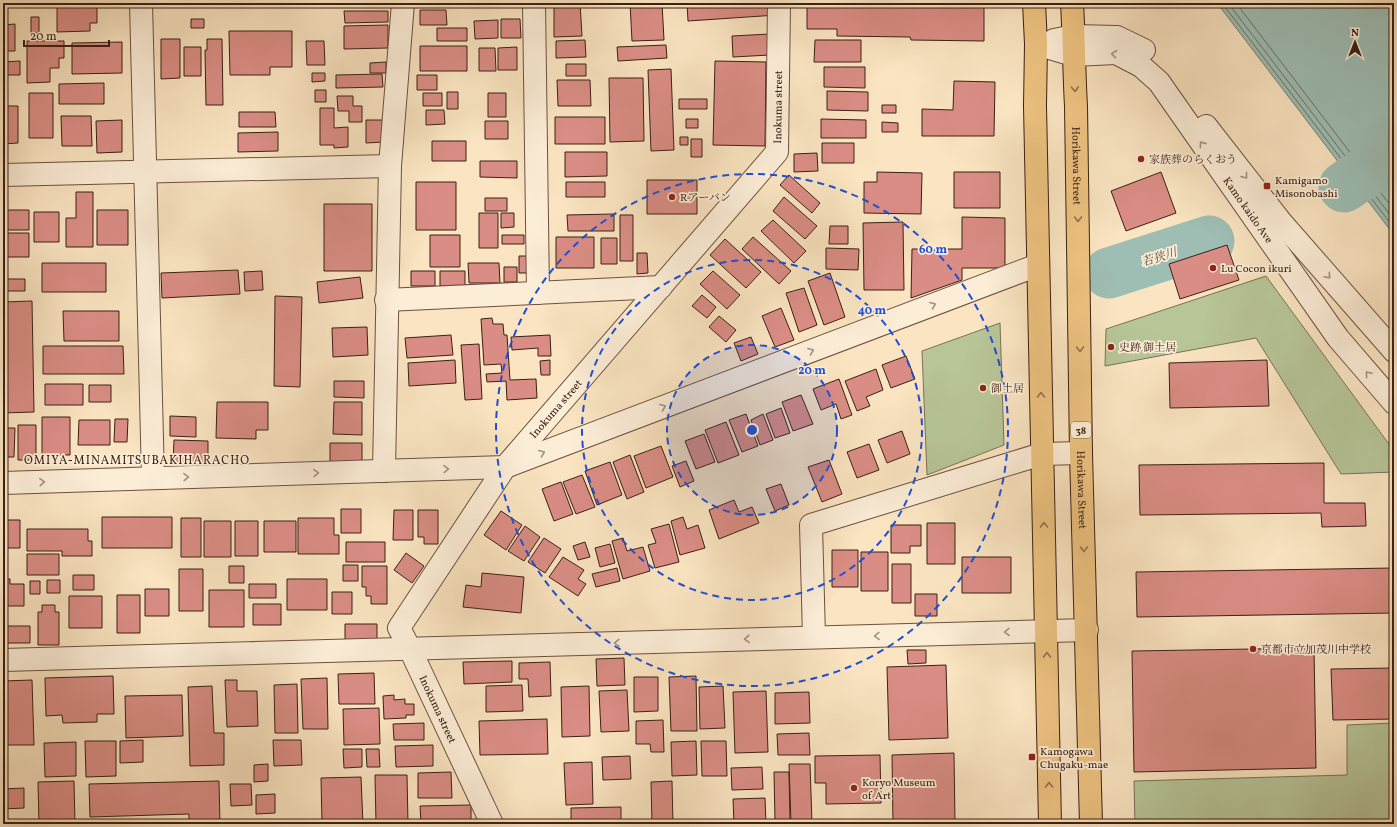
<svg xmlns="http://www.w3.org/2000/svg" width="1397" height="827" viewBox="0 0 1397 827" font-family="Vollkorn,'Noto Serif JP',serif">
<rect width="100%" height="100%" fill="#fae4c1"/>
<filter id="stains"><feTurbulence type="fractalNoise" baseFrequency=".005" numOctaves="4"/><feColorMatrix values="0 0 0 0 .2 0 0 0 0 .09 0 0 0 0 .02 0 0 0 .5 -.17"/></filter>
<radialGradient id="worn" r=".72"><stop offset=".6" stop-color="#630" stop-opacity="0"/><stop offset="1" stop-color="#630" stop-opacity=".3"/></radialGradient>
<!-- green -->
<path fill="#b7c598" stroke="#797256" d="M1266,276L1394,451V472L1341,474L1256,338L1105,366L1106,329Z
M1000,323L1004,445L927,475L922,351Z
M1394,723V824H1135L1134,781L1347,775V725Z"/>
<!-- water -->
<path fill="#9ebeb4" stroke="#767f74" d="M1217,3H1394V235Z"/>
<g fill="none" stroke-linecap="round" stroke-linejoin="round">
<!-- shore -->
<path stroke="#6c6f64" stroke-width="1" d="M1222,3L1394,228
M1228,3L1394,220
M1236,3L1394,210"/>
<!-- river -->
<path stroke="#9ebeb4" stroke-width="51" d="M1344,187L1394,153
M1109,273L1209,241"/>
</g>
<!-- building -->
<path fill="#da8d85" stroke="#3b2013" d="M28,3H50V6L28,7Z
M57,3H97V23H90V31L57,32Z
M233,3H259V6L233,7Z
M272,3H322V5H272Z
M554,3H580L582,36L554,37Z
M630,3H662L664,40L632,41Z
M687,3H777V15L688,21Z
M837,3H984V41L911,40L910,37L837,36V29H807V6L837,7Z
M420,10H446L447,25H420Z
M344,11H388V22L345,23Z
M31,17H39V33H31Z
M191,19H204V28H191Z
M501,19H520L521,38H501Z
M498,20V38L475,39L474,21Z
M15,24V51H3V25Z
M388,25V48L344,49V26Z
M437,28H467V41H437Z
M229,31H292V67H270V75H230Z
M770,34V55L733,57L732,36Z
M161,39H180V78L161,79Z
M207,39H222L223,105H206L205,50H207Z
M585,40L586,57L556,58V41Z
M815,40H861V62H814Z
M27,41H64V58H59V68H50V82L27,83Z
M306,41H324L325,65H307Z
M122,42V73L72,74V43Z
M666,45L667,58L618,61L617,47Z
M420,46H467V71H420Z
M184,47H201V76H184Z
M517,47V70H498V48Z
M479,48H495L496,71H479Z
M20,61V75H3V62Z
M715,61L766,62L765,146L713,145Z
M386,62V73H370V63Z
M566,64H586V76H566Z
M824,67H865V88L824,87Z
M671,69L674,150L651,151L648,70Z
M312,73H325V81L312,82Z
M382,74L383,87L336,88V75Z
M417,75H437V90H417Z
M609,78H643L644,141L610,142Z
M557,80H590L591,106H558Z
M954,81L995,82L994,136H922V109L953,110Z
M104,83V104H59V84Z
M315,90H326V102H315Z
M827,91L868,92V111L827,110Z
M447,92H458V109H447Z
M29,93H53V138H29Z
M423,93H442V106H423Z
M488,93H506V117H488Z
M337,96H353V106H362V122H349V111H338Z
M679,99H707V109H679Z
M882,105H896V113H882Z
M3,106H18V143L3,144Z
M320,108H334V128L348,127V147L334,148V145H320Z
M426,110H444L445,124L426,125Z
M239,112H275L276,127H239Z
M61,116H91L92,146H62Z
M555,117H605V144H555Z
M686,119H698V128H686Z
M821,119L866,120V138H821Z
M122,120V152L97,153L96,121Z
M366,120H385V142L366,143Z
M485,121H508V139H485Z
M882,122L898,123V132H882Z
M278,132V151L238,152V133Z
M680,137H688V145H680Z
M691,139H702V157H691Z
M432,141H466V161H432Z
M822,143H854V163H822Z
M565,152H607V176L565,177Z
M817,153L818,171L794,172V154Z
M480,161H517V178L480,177Z
M877,172L922,173L921,214L864,213V182H877Z
M954,172H1000V208H954Z
M1161,172L1176,213L1126,231L1111,191Z
M789,175L820,203L812,213L780,185Z
M647,180H697V214H647Z
M416,182H456V230H416Z
M566,182H605V197H566Z
M76,192H93V247H66V218H76Z
M784,197L817,226L805,239L773,211Z
M485,198H507V211H485Z
M324,204H372V271H324Z
M3,210H29V230H3Z
M97,210H128V245H97Z
M34,212H59V242H34Z
M479,213H498V248H479Z
M501,213H514V227L501,228Z
M614,214V231H568L567,215Z
M620,215H633V261H620Z
M962,217L1005,218V268H962V280L911,298L912,249H962Z
M773,220L806,251L794,263L761,231Z
M903,222L904,290H864L863,223Z
M830,226H848V244H829Z
M3,233H29V257H3Z
M430,235H460V267H430Z
M502,235H524V244H502Z
M556,237H594V268H556Z
M753,237L791,271L779,284L742,249Z
M601,238H617V264H601Z
M725,239L761,272L746,288L710,255Z
M1227,245L1239,280L1180,299L1169,264Z
M826,248L859,249L858,270L826,269Z
M637,253H647L648,273L637,274Z
M519,256H527V273H519Z
M42,263H106V292H42Z
M468,263H499L500,283H469Z
M504,267H517V282H504Z
M238,270L240,294L162,298L161,273Z
M262,271L263,290L245,291L244,272Z
M411,271H435V286H411Z
M440,271H465V286H440Z
M713,271L740,295L727,309L700,284Z
M830,273L845,317L824,325L808,281Z
M360,277L363,298L319,303L317,282Z
M3,279H25V291H3Z
M804,288L817,325L799,332L786,293Z
M702,295L716,307L707,318L692,306Z
M275,296L302,297L300,387L274,386Z
M32,301L34,412L3,413V302Z
M781,308L794,340L775,347L762,316Z
M63,311H119V341H64Z
M719,316L736,330L726,342L709,327Z
M492,318L493,324H503L504,335H507L510,380L536,379L537,398L507,400L506,381L487,382L486,374L502,373L501,364L484,365L481,319Z
M367,327L368,355L333,357L332,328Z
M451,335L453,355L407,358L405,338Z
M550,335L551,356H538V348L512,350L511,337Z
M751,337L758,354L741,361L734,343Z
M479,344L482,399L465,400L461,345Z
M43,346H123L124,374H43Z
M906,356L915,379L891,388L882,365Z
M455,360L456,383L409,386L408,363Z
M550,360V375H541L540,361Z
M1267,360L1269,406L1170,408L1169,363Z
M876,369L883,390L866,397L870,406L857,411L845,381Z
M839,379L852,415L841,419L836,404L821,410L813,389Z
M334,381H364V398L334,397Z
M45,384H83V405H45Z
M89,385H111V402H89Z
M801,395L813,424L793,431L782,402Z
M217,402H268V430H256V439L216,438Z
M334,402H362V435L333,434Z
M781,408L790,433L775,438L766,414Z
M746,414L758,446L742,452L729,420Z
M763,414L773,440L760,445L751,420Z
M170,416L196,417V437L170,436Z
M42,417H70V455H42Z
M115,419H128L127,442H114Z
M79,420H110V445H78Z
M726,422L739,455L718,463L705,430Z
M18,425H36V460H18Z
M3,428H15L14,457H3Z
M902,431L910,454L887,463L878,440Z
M704,434L715,462L696,469L685,441Z
M174,440L208,441V464H173Z
M330,443H362V464H330Z
M869,444L879,470L857,478L847,452Z
M661,446L673,477L646,488L634,456Z
M630,455L644,492L627,499L613,462Z
M829,460L842,494L822,502L808,467Z
M686,461L694,481L680,487L672,466Z
M610,462L622,495L597,505L585,471Z
M1324,463V503H1365L1366,526L1322,527L1321,513L1140,515L1139,465Z
M582,475L595,507L576,514L563,482Z
M561,482L573,514L554,521L542,489Z
M781,484L789,505L775,511L766,489Z
M734,500L739,512L752,507L759,523L719,539L709,510Z
M341,509H361V533H341Z
M394,510H413V540H393Z
M418,510H438V544H424V537H418Z
M501,511L522,525L506,550L484,535Z
M102,517H172V548H102Z
M683,517L687,529L698,525L705,548L680,555L671,521Z
M181,518H201V557H181Z
M298,518H334V535H339V554H298Z
M3,520H20V548H3Z
M204,521H231V557H204Z
M235,521H258V556H235Z
M264,521H296V552H264Z
M927,523H955V564H927Z
M669,524L679,562L655,568L648,545L656,543L651,529Z
M891,525H921V546H910V553H891Z
M525,526L540,537L524,561L508,551Z
M27,529H88V541H92V556H62V551H27Z
M544,538L561,549L545,573L528,562Z
M623,538L627,551L643,547L650,571L623,579L612,541Z
M346,542H385V562H346Z
M585,542L590,557L578,560L573,546Z
M610,544L615,563L600,567L595,548Z
M832,550H858V587H832Z
M861,552H888V591H861Z
M406,553L424,566L412,583L394,570Z
M27,554H59V575H27Z
M563,557L584,570L578,579L586,584L578,596L549,577Z
M962,557H1011V593H962Z
M892,564H911V603H892Z
M343,565H358V581H343Z
M229,566H244V583H229Z
M362,566H387V604H371V596H366V587H362Z
M617,568L620,581L596,587L592,574Z
M1394,568V613L1137,617L1136,572Z
M179,569H203V611H179Z
M482,573L524,577L521,613L463,607L466,585L481,587Z
M73,575H94V590H73Z
M3,579H10V584H24V606H3Z
M287,579H327V610H287Z
M47,580H60V593H47Z
M30,581H40V594H30Z
M249,584H276V598H249Z
M145,589H169V616H145Z
M209,590H244V627H209Z
M332,592H352V614H332Z
M915,594H937V616H915Z
M117,595H140V633H117Z
M69,596H102V628H69Z
M253,604H281V625H253Z
M42,605H55V612H59V645H38V612H42Z
M345,624H377V640H345Z
M3,626H30V643H3Z
M1314,648L1316,768L1134,772L1132,651Z
M907,650H926V663L908,664Z
M624,658L625,685L597,686L596,659Z
M512,661V682L464,684L463,662Z
M550,662L551,696L529,697L528,679H519V663Z
M946,665L948,738L889,740L887,667Z
M1394,668V719L1333,720L1331,669Z
M374,673L375,704H339L338,674Z
M113,676L114,714H97V722L63,723L62,715L46,716L45,678Z
M696,676L697,731H671L669,677Z
M634,677H658V711L634,712Z
M327,678L328,729H303L301,679Z
M32,680L34,745H3V681Z
M225,680H237V691H257L258,726L227,727Z
M297,684L298,733H275L274,685Z
M522,685L523,711L486,712V686Z
M212,686L214,733H224V765L190,766L188,687Z
M589,686L590,736L562,737L561,687Z
M723,686L725,728L700,729L699,687Z
M627,690L629,731L601,732L599,691Z
M766,691L768,752L735,753L733,692Z
M809,692L810,723L775,724V693Z
M182,695L183,736L126,738L125,696Z
M394,695V700L405,699V704H414V715H406V718L384,719L383,696Z
M379,708L380,744L344,745L343,709Z
M547,719L548,754L480,755L479,721Z
M663,720L664,752H651L650,744H636V721Z
M424,723V740H394L393,724Z
M809,733L810,755H778L777,734Z
M143,740V762L120,763V741Z
M273,740H301L302,765L274,766Z
M85,741H116V776L86,777Z
M696,741L697,775L672,776L671,742Z
M701,741H726L727,776H702Z
M76,742V776L45,777L44,743Z
M433,745V766L396,767L395,746Z
M343,749H362V767L344,768Z
M366,749H379L380,767H367Z
M954,753L955,824H893L892,755Z
M880,755L881,803L826,804V783H815V756Z
M630,756L631,779L603,780L602,757Z
M592,762L593,804L566,805L564,763Z
M268,764V781L254,782V765Z
M789,764H810L812,823H791Z
M762,767L763,789L732,790L731,768Z
M451,772L452,798H418V773Z
M774,772H789L790,820L775,821Z
M375,775H407L408,824H376Z
M361,777L363,824H322L321,778Z
M74,781L75,824H39L38,782Z
M219,781L220,824H189V814L90,817L89,784Z
M672,781L673,824H652L651,782Z
M230,784H251L252,805L231,806Z
M24,788V808L3,809V789Z
M275,794V813L256,814V795Z
M765,798L766,824H734L733,799Z
M471,805V821L421,823L420,806Z
M621,807V824H571V808Z"/>
<g fill="none" stroke-linecap="round" stroke-linejoin="round">
<defs>
<g id="minor">
<path d="M141,3L153,478"/>
<path d="M534,3L538,293"/>
<path d="M3,175L390,166"/>
<path d="M386,300L661,287"/>
<path d="M384,471L390,166L403,3"/>
<path d="M3,483L505,467L1038,265"/>
<path d="M814,637L811,525L1019,461L1042,454L1081,453"/>
<path d="M3,660L1087,630"/>
<path id="s1" d="M492,824L410,649L399,628L505,467L777,152L779,3"/>
</g>
<g id="tertiary">
<path d="M1054,40L1074,36L1117,37L1144,50"/>
<path id="s2" d="M1036,44L1073,55L1116,53L1141,66L1159,82L1338,338L1394,403"/>
<path d="M1206,126L1281,222L1394,351"/>
</g>
<g id="primary">
<path d="M1034,3L1036,44L1035,106L1050,824"/>
<path id="s3" d="M1072,3C1074,37 1074,72 1076,106L1081,453L1091,824"/>
</g>
</defs>
<!-- minor casing -->
<use href="#minor" stroke="#6b513e" stroke-width="24"/>
<!-- tertiary casing -->
<use href="#tertiary" stroke="#6b513e" stroke-width="24"/>
<!-- primary casing -->
<use href="#primary" stroke="#3b2013" stroke-width="24"/>
<!-- minor -->
<use href="#minor" stroke="#fcedd7" stroke-width="22"/>
<!-- tertiary -->
<use href="#tertiary" stroke="#fcedd7" stroke-width="22"/>
<!-- primary -->
<use href="#primary" stroke="#edc280" stroke-width="22"/>
</g>
<!-- one-way arrows -->
<defs><path id="oneway-chevron" d="M-2-3.5L2.5 0L-2 3.5" fill="none" stroke-width="1.6" stroke-linecap="round" stroke-linejoin="round"/></defs>
<g stroke="#a5917f">
<use href="#oneway-chevron" transform="translate(1114 54) rotate(-172)"/>
<use href="#oneway-chevron" transform="translate(1202 144) rotate(-125)"/>
<use href="#oneway-chevron" transform="translate(1245 176) rotate(52)"/>
<use href="#oneway-chevron" transform="translate(1328 276) rotate(49)"/>
<use href="#oneway-chevron" transform="translate(933 305) rotate(-21)"/>
<use href="#oneway-chevron" transform="translate(811 351) rotate(-21)"/>
<use href="#oneway-chevron" transform="translate(1368 374) rotate(-130)"/>
<use href="#oneway-chevron" transform="translate(663 407) rotate(-21)"/>
<use href="#oneway-chevron" transform="translate(542 453) rotate(-21)"/>
<use href="#oneway-chevron" transform="translate(446 469) rotate(-2)"/>
<use href="#oneway-chevron" transform="translate(316 473) rotate(-2)"/>
<use href="#oneway-chevron" transform="translate(186 477) rotate(-2)"/>
<use href="#oneway-chevron" transform="translate(42 482) rotate(-2)"/>
<use href="#oneway-chevron" transform="translate(1007 632) rotate(178)"/>
<use href="#oneway-chevron" transform="translate(877 636) rotate(178)"/>
<use href="#oneway-chevron" transform="translate(747 639) rotate(178)"/>
<use href="#oneway-chevron" transform="translate(617 643) rotate(178)"/>
</g>
<g stroke="#94714a">
<use href="#oneway-chevron" transform="translate(1075 89) rotate(87)"/>
<use href="#oneway-chevron" transform="translate(1078 219) rotate(89)"/>
<use href="#oneway-chevron" transform="translate(1080 349) rotate(89)"/>
<use href="#oneway-chevron" transform="translate(1041 395) rotate(-91)"/>
<use href="#oneway-chevron" transform="translate(1044 525) rotate(-91)"/>
<use href="#oneway-chevron" transform="translate(1084 549) rotate(88)"/>
<use href="#oneway-chevron" transform="translate(1047 655) rotate(-91)"/>
<use href="#oneway-chevron" transform="translate(1049 785) rotate(-91)"/>
</g>
<!-- distance rings -->
<circle cx="752" cy="430" r="85" fill="#1d4ed8" fill-opacity=".12"/>
<g fill="none" stroke="#1d4ed8" stroke-width="2" stroke-dasharray="7 5">
<circle cx="752" cy="430" r="85"/>
<circle cx="752" cy="430" r="170"/>
<circle cx="752" cy="430" r="256"/>
</g>
<!-- markers -->
<g fill="#8f2418" stroke="#fcedd7" stroke-width="1.5">
<circle cx="1141" cy="159" r="4"/>
<rect x="1263" y="182" width="8" height="8" rx="2"/>
<circle cx="672" cy="197" r="4"/>
<circle cx="1213" cy="268" r="4"/>
<circle cx="1111" cy="347" r="4"/>
<circle cx="983" cy="388" r="4"/>
<circle cx="1253" cy="649" r="4"/>
<rect x="1028" y="753" width="8" height="8" rx="2"/>
<circle cx="854" cy="788" r="4"/>
</g>
<g text-anchor="middle" stroke-width="3.5" stroke-linejoin="round" paint-order="stroke">
<!-- shield labels -->
<rect fill="#fcedd7" stroke="#755e4e" stroke-width="1" x="1071" y="422" width="20" height="16" rx="3"/>
<g font-size="10" font-weight="bold" fill="#3b2013">
<text x="1081" y="434">38</text>
</g>
<!-- street labels -->
<g font-size="11" fill="#3b2013" stroke="#fcedd7">
<text dy="4" stroke="none"><textPath href="#s1" startOffset="871">Inokuma street</textPath></text>
<text dy="4" stroke="none"><textPath href="#s3" startOffset="163">Horikawa Street</textPath></text>
<text dy="4" stroke="none"><textPath href="#s2" startOffset="290">Kamo kaido Ave</textPath></text>
<text dy="4" stroke="none"><textPath href="#s1" startOffset="487">Inokuma street</textPath></text>
<text dy="4" stroke="none"><textPath href="#s3" startOffset="487">Horikawa Street</textPath></text>
<text transform="translate(438 709) rotate(65)" y="4">Inokuma street</text>
</g>
<!-- poi labels -->
<g font-size="11" fill="#3b2013" stroke="#fcedd7" text-anchor="start">
<text x="1149" y="163">家族葬のらくおう</text>
<text x="1275" y="184">Kamigamo<tspan x="1275" dy="13">Misonobashi</tspan></text>
<text x="680" y="201">Rアーバン</text>
<text x="1221" y="272">Lu Cocon ikuri</text>
<text x="1119" y="351">史跡 御土居</text>
<text x="991" y="392">御土居</text>
<text x="1261" y="653">京都市立加茂川中学校</text>
<text x="1040" y="755">Kamogawa<tspan x="1040" dy="13">Chugaku-mae</tspan></text>
<text x="862" y="786">Koryo Museum<tspan x="862" dy="13">of Art</tspan></text>
</g>
<!-- water labels -->
<g font-size="12" font-style="italic" fill="#594f43" stroke="#fcedd7">
<text transform="translate(1159 257) rotate(-18)" y="4">若狭川</text>
</g>
<!-- neighbourhood labels -->
<g font-size="12" letter-spacing="1" fill="#3b2013" stroke="#fcedd7">
<text x="137" y="464">OMIYA-MINAMITSUBAKIHARACHO</text>
</g>
</g>
<circle cx="752" cy="430" r="6" fill="#1d4ed8" stroke="#fcedd7" stroke-width="2"/>
<g font-size="12" text-anchor="middle" font-weight="bold" fill="#1d4ed8" stroke="#fcedd7" stroke-width="3.5" stroke-linejoin="round" paint-order="stroke">
<text x="933" y="253">60 m</text>
<text x="872" y="314">40 m</text>
<text x="812" y="374">20 m</text>
</g>
<!-- margin -->
<rect width="1397" height="827" fill="none" stroke="#fae4c1" stroke-width="16"/>
<rect x="4" y="4" width="1389" height="819" fill="none" stroke="#3b2013" stroke-width="2"/>
<rect x="8" y="8" width="1381" height="811" fill="none" stroke="#3b2013"/>
<!-- north arrow -->
<g transform="translate(1355 42)" stroke="#fcedd7" stroke-width="3" paint-order="stroke">
<path d="M0-3L7 15L0 10L-7 15Z" fill="#3b2013"/>
<text y="-6" font-size="11" font-weight="bold" text-anchor="middle" fill="#3b2013">N</text>
</g>
<!-- scale -->
<path d="M24 40v6h85v-6" fill="none" stroke="#3b2013" stroke-width="2"/>
<text x="30" y="40" font-size="12" fill="#3b2013" stroke="#fcedd7" stroke-width="3" paint-order="stroke">20 m</text>
<rect width="100%" height="100%" filter="url(#stains)"/>
<rect width="100%" height="100%" fill="url(#worn)"/>
</svg>
